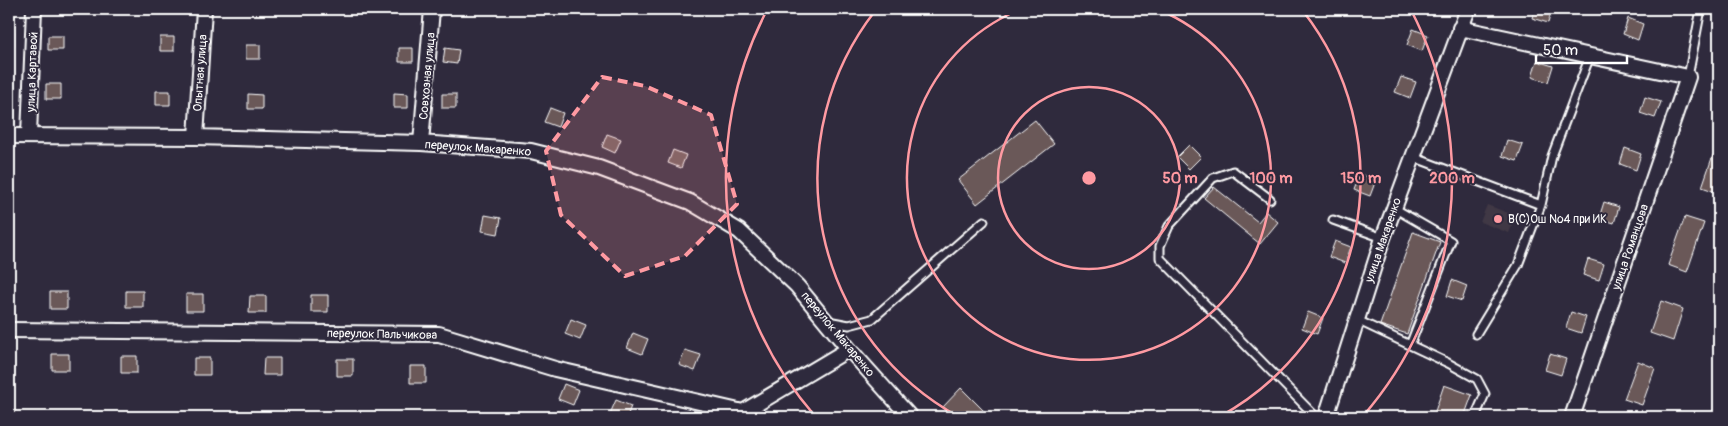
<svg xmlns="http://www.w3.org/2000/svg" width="1728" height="426" viewBox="0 0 1728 426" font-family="Pangolin,sans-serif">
<rect width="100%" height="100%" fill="#2f2a3d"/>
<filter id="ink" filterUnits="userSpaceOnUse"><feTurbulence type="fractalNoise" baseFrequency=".02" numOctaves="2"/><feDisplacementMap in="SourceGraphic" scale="10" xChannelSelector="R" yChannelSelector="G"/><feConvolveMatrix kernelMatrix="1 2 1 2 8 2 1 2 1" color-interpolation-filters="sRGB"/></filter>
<g filter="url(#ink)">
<!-- built -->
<path fill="#413845" d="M1487,205L1516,216L1509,233L1480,222Z"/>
<!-- building -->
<path fill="#6a5858" stroke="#fff" d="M1535,9H1552L1548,23L1532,18Z
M1628,18L1643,24L1638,40L1623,34Z
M1413,29L1428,35L1422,51L1407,45Z
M9,32H14V47H9Z
M48,36H63V50H48Z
M160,37H174V51H160Z
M246,45H260V59H246Z
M399,48H413V62H399Z
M445,48L459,50L457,64L443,62Z
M1537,61L1553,66L1548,82L1532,77Z
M1401,77L1416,82L1410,98L1395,92Z
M46,84H61V99H46Z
M156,91H170V105H156Z
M394,93L408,94V108H394Z
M248,94L262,95V109H248Z
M442,94H456V108H442Z
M1645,97L1661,102L1655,118L1640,113Z
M550,108L563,113L558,127L544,122Z
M1035,120L1054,144L977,204L958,180Z
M607,134L621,139L615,153L602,147Z
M1507,140L1523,145L1517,161L1502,156Z
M1189,145L1201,157L1189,169L1177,157Z
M1625,148L1641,154L1636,170L1620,164Z
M673,150L686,155L681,168L668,163Z
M1713,155L1719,157V193L1702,187Z
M1360,174L1376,180L1370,196L1354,190Z
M1214,187L1258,222L1266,212L1278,222L1260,244L1204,198Z
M1604,202L1619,207L1614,223L1599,218Z
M485,215L501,218L498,234L482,231Z
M1685,217L1704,223L1687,272L1668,265Z
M1413,232L1440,242L1407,334L1380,325Z
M1335,241L1351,247L1345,263L1329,257Z
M1588,259L1604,264L1599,280L1583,275Z
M1452,280L1467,286L1462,301L1447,296Z
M126,291H143V307H126Z
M50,292H67V309H50Z
M186,294H203V311H186Z
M311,295H328V312H311Z
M250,296H266V313H249Z
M1661,301L1683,309L1673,341L1650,333Z
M1308,312L1323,318L1317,334L1302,328Z
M1571,312L1586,317L1581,333L1566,328Z
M571,319L586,325L580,340L565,334Z
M633,333L648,339L642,354L627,348Z
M685,350L701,355L695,371L679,365Z
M52,354H69V370H52Z
M1550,354L1566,359L1561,375L1545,370Z
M121,356H137V373H121Z
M194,358H210V375H194Z
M264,358H280V375H263Z
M337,359H353V376H337Z
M1638,361L1655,368L1642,405L1624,399Z
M410,366H426V383H410Z
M564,384L579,390L573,405L558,399Z
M1444,385L1472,395L1464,417H1433Z
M961,388L990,417H954L943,407Z
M616,400L631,406L627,417L609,416Z"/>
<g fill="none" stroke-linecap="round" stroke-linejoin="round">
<defs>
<path id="service" d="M1688,77L1701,9
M1413,157L1541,205L1518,265L1476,334
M1270,199L1233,171L1213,178L1169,226L1160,246V258L1316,417
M1541,205L1552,156L1590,56
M1394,208L1451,241L1410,345
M1333,220L1383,238
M1357,320L1448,363L1477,379L1485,394L1475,417
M828,321L849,325L872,319L984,221"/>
<path id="minor" d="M1460,28L1688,77L1572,417
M29,135L34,9
M9,136L196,137L421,143L531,151L599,168L690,202L739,231L797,286L849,349L910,417
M196,137L204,9
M421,143L432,9
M9,330L439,334L555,369L743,412L849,349
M1326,417L1383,238L1468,9"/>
</defs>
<!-- service casing -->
<use href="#service" stroke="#fff" stroke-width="11"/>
<!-- minor casing -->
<use href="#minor" stroke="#fff" stroke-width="18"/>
<!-- service -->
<use href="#service" stroke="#2f2a3d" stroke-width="7"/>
<!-- minor -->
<use href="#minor" stroke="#2f2a3d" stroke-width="14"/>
</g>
</g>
<!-- marked area -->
<path fill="#ff9aa2" fill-opacity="0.2" stroke="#ff9aa2" stroke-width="4" stroke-dasharray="10 6" stroke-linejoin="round" d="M602,77L645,86L711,115L737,204L685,256L625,276L561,215L546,151Z"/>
<!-- distance rings -->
<g fill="none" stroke="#ff9aa2" stroke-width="2.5">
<circle cx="1089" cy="178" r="91"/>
<path d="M1157 9A182 182 0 1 1 1021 9"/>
<path d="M959 417A272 272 0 0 1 875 11M1303 11A272 272 0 0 1 1219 417"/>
<path d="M815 416A363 363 0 0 1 767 10M1411 10A363 363 0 0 1 1363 416"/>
</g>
<!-- markers -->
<circle fill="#ff9aa2" stroke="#2f2a3d" stroke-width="2" cx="1498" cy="219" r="5"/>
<g text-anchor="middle" stroke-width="4" stroke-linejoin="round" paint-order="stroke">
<!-- street labels -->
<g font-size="12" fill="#fff" stroke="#2f2a3d">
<text transform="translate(32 72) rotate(-88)" y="4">улица Картавой</text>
<text transform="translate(200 73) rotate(-86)" y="4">Опытная улица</text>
<text transform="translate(427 76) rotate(-85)" y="4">Совхозная улица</text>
<text transform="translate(478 148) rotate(4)" y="4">переулок Макаренко</text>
<text transform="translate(1383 240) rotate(-71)" y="4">улица Макаренко</text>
<text transform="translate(1630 247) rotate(-71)" y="4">улица Романцова</text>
<text transform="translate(382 334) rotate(1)" y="4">переулок Пальчикова</text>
<text transform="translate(838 334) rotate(50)" y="4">переулок Макаренко</text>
</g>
<!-- poi labels -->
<g font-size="12" fill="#fff" stroke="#2f2a3d" text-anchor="start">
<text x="1508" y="223">В(С)Ош №4 при ИК</text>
</g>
</g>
<circle cx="1089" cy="178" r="8" fill="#ff9aa2" stroke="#2f2a3d" stroke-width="2.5"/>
<g font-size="15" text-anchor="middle" font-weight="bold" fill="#ff9aa2" stroke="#2f2a3d" stroke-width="4" stroke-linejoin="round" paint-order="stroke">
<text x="1180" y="183">50 m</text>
<text x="1271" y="183">100 m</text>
<text x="1361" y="183">150 m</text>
<text x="1452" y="183">200 m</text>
</g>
<!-- margin -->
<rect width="1728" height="426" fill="none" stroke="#2f2a3d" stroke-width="30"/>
<rect x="15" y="15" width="1698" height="396" fill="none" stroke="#fff" stroke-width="2" filter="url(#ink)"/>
<!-- scale -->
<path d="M1536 55v8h91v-8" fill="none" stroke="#ffffff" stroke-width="2.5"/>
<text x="1543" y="55" font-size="15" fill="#ffffff" stroke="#2f2a3d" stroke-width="4" paint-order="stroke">50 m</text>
</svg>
